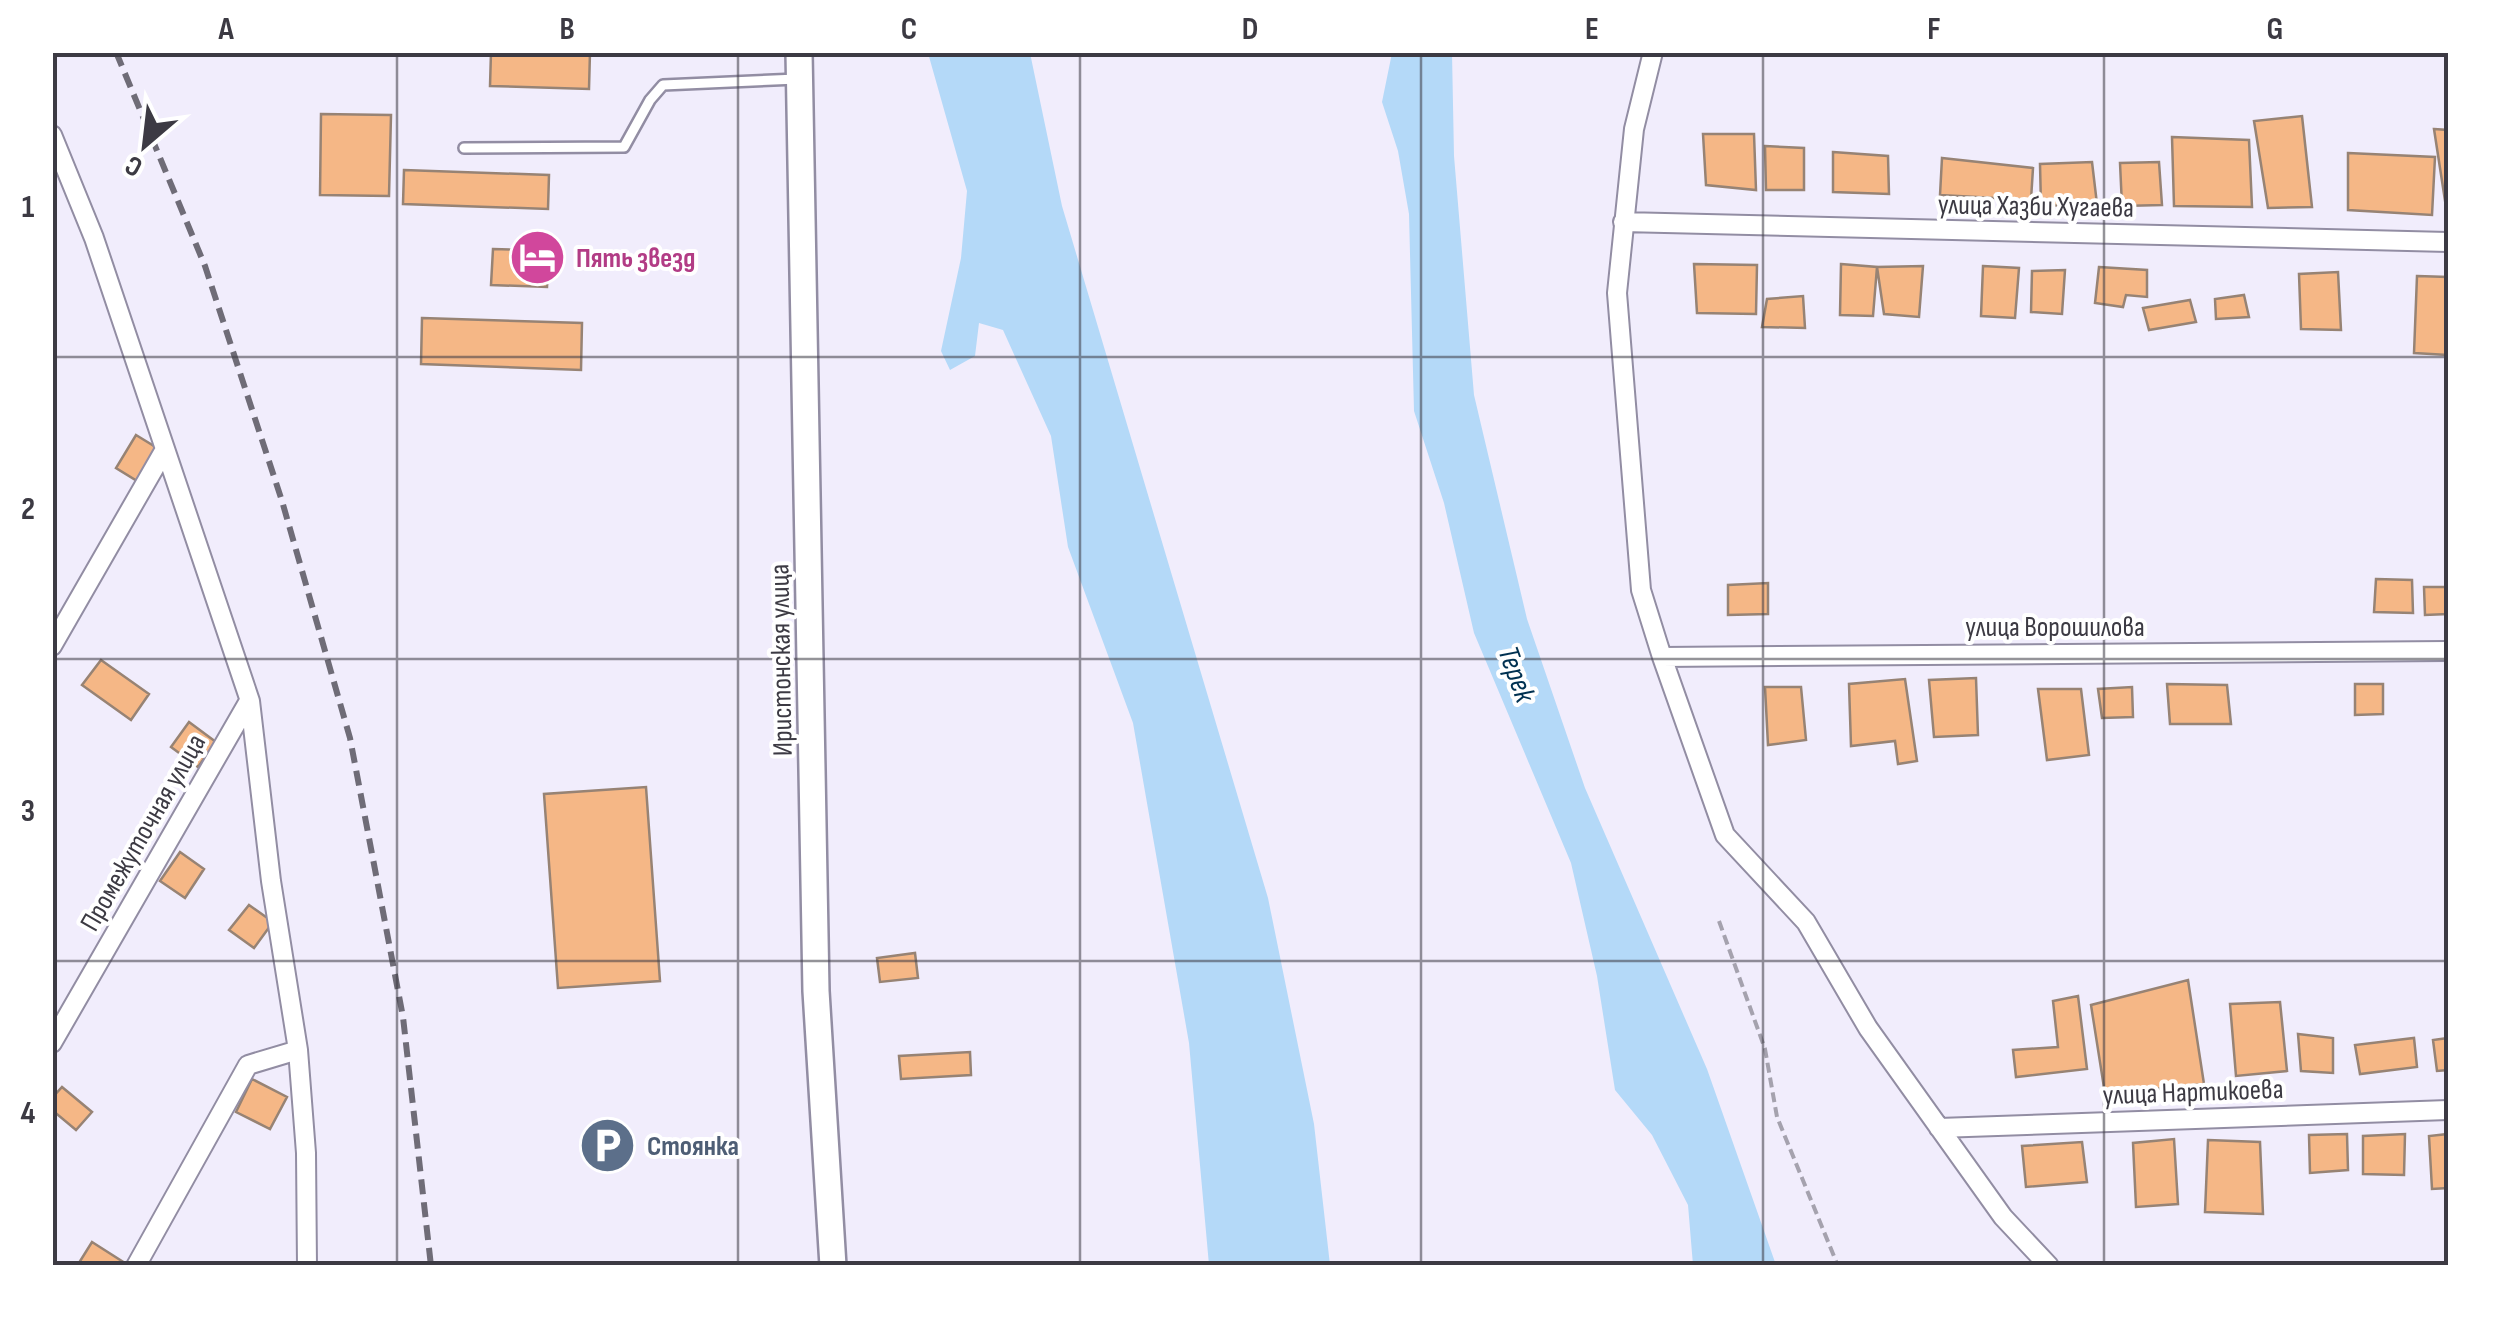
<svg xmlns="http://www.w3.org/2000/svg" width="2501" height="1318" viewBox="0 0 2501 1318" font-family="'Sofia Sans Condensed',sans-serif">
<rect width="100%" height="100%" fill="#f1edfc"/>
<!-- water -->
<path fill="#b4d9f8" d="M928,53H1030L1062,206L1268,898L1314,1124L1330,1265H1209L1189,1043L1133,723L1068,547L1051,436L1003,330L979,323L975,356L950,370L941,351L961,258L967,191Z
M1392,53H1452L1454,156L1474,395L1527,619L1585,788L1707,1069L1776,1265H1693L1688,1205L1652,1135L1615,1090L1597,976L1571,863L1474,633L1444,503L1414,411L1409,214L1398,151L1382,102Z"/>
<!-- building -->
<path fill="#f5b786" stroke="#978374" stroke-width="2.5" d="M491,52H590L589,89L490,86Z
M321,114L391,115L389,196L320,195Z
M2302,116L2312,207L2268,208L2254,121Z
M2434,129L2448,130V207H2446Z
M1703,134H1754L1756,190L1706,185Z
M2172,137L2249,140L2252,207L2174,206Z
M1765,146L1804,148V190H1766Z
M1833,152L1888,156L1889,194L1833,192Z
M2348,153L2435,157L2432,215L2348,210Z
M1942,158L2033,168L2031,200L1940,195Z
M2092,162L2097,204L2041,206L2040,164Z
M2159,162L2162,205L2122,206L2120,163Z
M404,170L549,175L548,209L403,204Z
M493,249L549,251L547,287L491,285Z
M1694,264L1757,265L1756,314L1697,313Z
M1841,264L1877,267L1873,316L1840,315Z
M1923,266L1919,317L1884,314L1877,267Z
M1983,266L2019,268L2015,318L1981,316Z
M2099,267L2147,270V297L2126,295L2123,307L2095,303Z
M2065,270L2062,314L2031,312L2032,271Z
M2338,272L2341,330L2301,329L2299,274Z
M2417,276L2448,277V355L2414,353Z
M2244,295L2249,317L2216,319L2215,299Z
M1803,296L1805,328L1762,327L1767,299Z
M2190,300L2196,322L2149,330L2143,308Z
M422,318L582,323L581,370L421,364Z
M136,435L162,451L142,484L116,468Z
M2376,579L2412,580L2413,613L2374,612Z
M1768,583V614L1728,615V585Z
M2424,587H2448V614L2425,615Z
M101,660L149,694L131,720L82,685Z
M1976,678L1978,735L1934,737L1929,680Z
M1905,679L1917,761L1898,764L1895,741L1851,746L1849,684Z
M2167,684L2227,685L2231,724H2170Z
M2355,684H2383V714L2355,715Z
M1765,687H1801L1806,740L1768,745Z
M2132,687L2133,717L2102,718L2098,689Z
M2038,689H2081L2089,755L2047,760Z
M189,722L216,742L198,767L171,747Z
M646,787L660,981L558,988L544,794Z
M180,852L204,869L185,898L160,881Z
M249,905L273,922L254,948L229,930Z
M915,953L918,978L880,982L877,958Z
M2188,980L2204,1084L2105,1094L2091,1005Z
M2078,996L2087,1069L2016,1077L2013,1050L2058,1047L2053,1001Z
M2280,1002L2287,1071L2236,1076L2230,1004Z
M2298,1034L2333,1038V1073L2301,1071Z
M2414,1038L2417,1067L2360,1074L2355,1045Z
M2448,1038V1070L2437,1071L2433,1040Z
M970,1052L971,1075L901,1079L899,1056Z
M252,1079L287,1097L270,1129L236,1112Z
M62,1087L92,1112L76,1130L52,1110V1098Z
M2347,1134L2348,1170L2310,1173L2309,1135Z
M2405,1134L2404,1175L2363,1174V1136Z
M2448,1134V1188L2432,1189L2429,1136Z
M2174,1139L2178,1204L2136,1207L2133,1143Z
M2208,1140L2260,1142L2263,1214L2205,1212Z
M2082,1142L2087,1182L2026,1187L2022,1146Z
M92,1242L128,1265L127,1266H77Z"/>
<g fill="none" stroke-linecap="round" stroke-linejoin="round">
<defs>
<path id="service" d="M464,148L624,147L650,100L663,85L797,79"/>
<path id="minor" d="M1653,52L1634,129L1617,293L1641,590L1662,657L1725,835L1806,922L1868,1028L2003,1217L2049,1266
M52,135L94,238L250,701L271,881L298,1050L306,1153L307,1266
M1623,222L2448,242
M52,646L164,451
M1662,657L2448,651
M52,1043L249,701
M1939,1128L2448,1110
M136,1266L248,1065L298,1050"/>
<path id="secondary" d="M799,52L816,991L833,1266"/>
</defs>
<!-- service casing -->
<use href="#service" stroke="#928da3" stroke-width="14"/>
<!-- minor casing -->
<use href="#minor" stroke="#928da3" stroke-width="22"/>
<!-- secondary casing -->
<use href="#secondary" stroke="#928da3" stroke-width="30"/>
<!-- path -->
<path stroke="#a5a2ae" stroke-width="4" stroke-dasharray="10 5" stroke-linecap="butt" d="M1719,921L1765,1049L1777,1117L1838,1266"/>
<!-- service -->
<use href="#service" stroke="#fff" stroke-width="9"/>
<!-- minor -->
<use href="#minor" stroke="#fff" stroke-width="18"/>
<!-- secondary -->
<use href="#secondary" stroke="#fff" stroke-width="25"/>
<!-- rail -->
<path stroke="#6f6c77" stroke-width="6" stroke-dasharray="15 8" stroke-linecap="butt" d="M116,52L205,266L282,501L350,738L403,1017L431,1266"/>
</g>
<!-- grid -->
<path fill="none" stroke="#3c3a43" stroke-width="2.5" stroke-opacity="0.55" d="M397,52V1266M738,52V1266M1080,52V1266M1421,52V1266M1763,52V1266M2104,52V1266M52,357H2448M52,659H2448M52,961H2448"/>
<!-- icons -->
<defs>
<symbol id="hotel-disc" viewBox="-11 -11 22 22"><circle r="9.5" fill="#d1479c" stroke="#fff"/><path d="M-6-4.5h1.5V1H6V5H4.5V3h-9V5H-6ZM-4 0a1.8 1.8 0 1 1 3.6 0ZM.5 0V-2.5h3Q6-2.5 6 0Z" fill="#fff"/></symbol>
<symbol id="parking-disc" viewBox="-11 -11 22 22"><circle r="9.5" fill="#5c6f8a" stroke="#fff"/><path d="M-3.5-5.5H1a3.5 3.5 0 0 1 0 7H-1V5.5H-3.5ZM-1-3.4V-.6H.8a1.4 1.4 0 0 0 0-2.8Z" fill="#fff"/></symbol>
</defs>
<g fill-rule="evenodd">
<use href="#hotel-disc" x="506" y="226" width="63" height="63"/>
<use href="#parking-disc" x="576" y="1114" width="63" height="63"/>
</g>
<g text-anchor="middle" stroke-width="8" stroke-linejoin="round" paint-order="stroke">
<!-- street labels -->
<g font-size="28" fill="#3c3a43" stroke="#fff">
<text transform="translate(2036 205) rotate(1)" y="10">улица Хазби Хугаева</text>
<text x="2055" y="636">улица Ворошилова</text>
<text transform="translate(780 660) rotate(-91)" y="10">Иристонская улица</text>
<text transform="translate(142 832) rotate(-60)" y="10">Промежуточная улица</text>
<text transform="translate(2193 1091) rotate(-2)" y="10">улица Нартикоева</text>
</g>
<!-- hotel labels -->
<g font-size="28" font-weight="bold" fill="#b23c85" stroke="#fff" text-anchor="start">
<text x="576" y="267">Пять звезд</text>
</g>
<!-- service labels -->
<g font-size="28" font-weight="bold" fill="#4e5e75" stroke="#fff" text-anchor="start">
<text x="647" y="1155">Стоянка</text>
</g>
<!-- water labels -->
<g font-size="30" font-style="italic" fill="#003151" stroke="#fff">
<text transform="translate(1517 674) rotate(70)" y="10">Терек</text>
</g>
</g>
<!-- border -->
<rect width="2501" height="1318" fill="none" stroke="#ffffff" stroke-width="110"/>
<!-- north arrow -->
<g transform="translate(145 145) rotate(208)" stroke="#ffffff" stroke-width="8" paint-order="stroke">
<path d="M0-8L18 38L0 25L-18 38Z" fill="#3c3a43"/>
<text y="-15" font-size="28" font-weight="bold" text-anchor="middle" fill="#3c3a43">С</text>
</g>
<rect x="55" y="55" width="2391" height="1208" fill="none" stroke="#3c3a43" stroke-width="4"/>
<g font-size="32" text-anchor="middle" font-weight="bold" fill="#3c3a43">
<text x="226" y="39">A</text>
<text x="567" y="39">B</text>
<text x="909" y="39">C</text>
<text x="1250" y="39">D</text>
<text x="1592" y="39">E</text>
<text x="1934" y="39">F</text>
<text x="2275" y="39">G</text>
<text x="28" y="217">1</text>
<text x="28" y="519">2</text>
<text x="28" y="821">3</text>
<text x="28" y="1123">4</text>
</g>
</svg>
